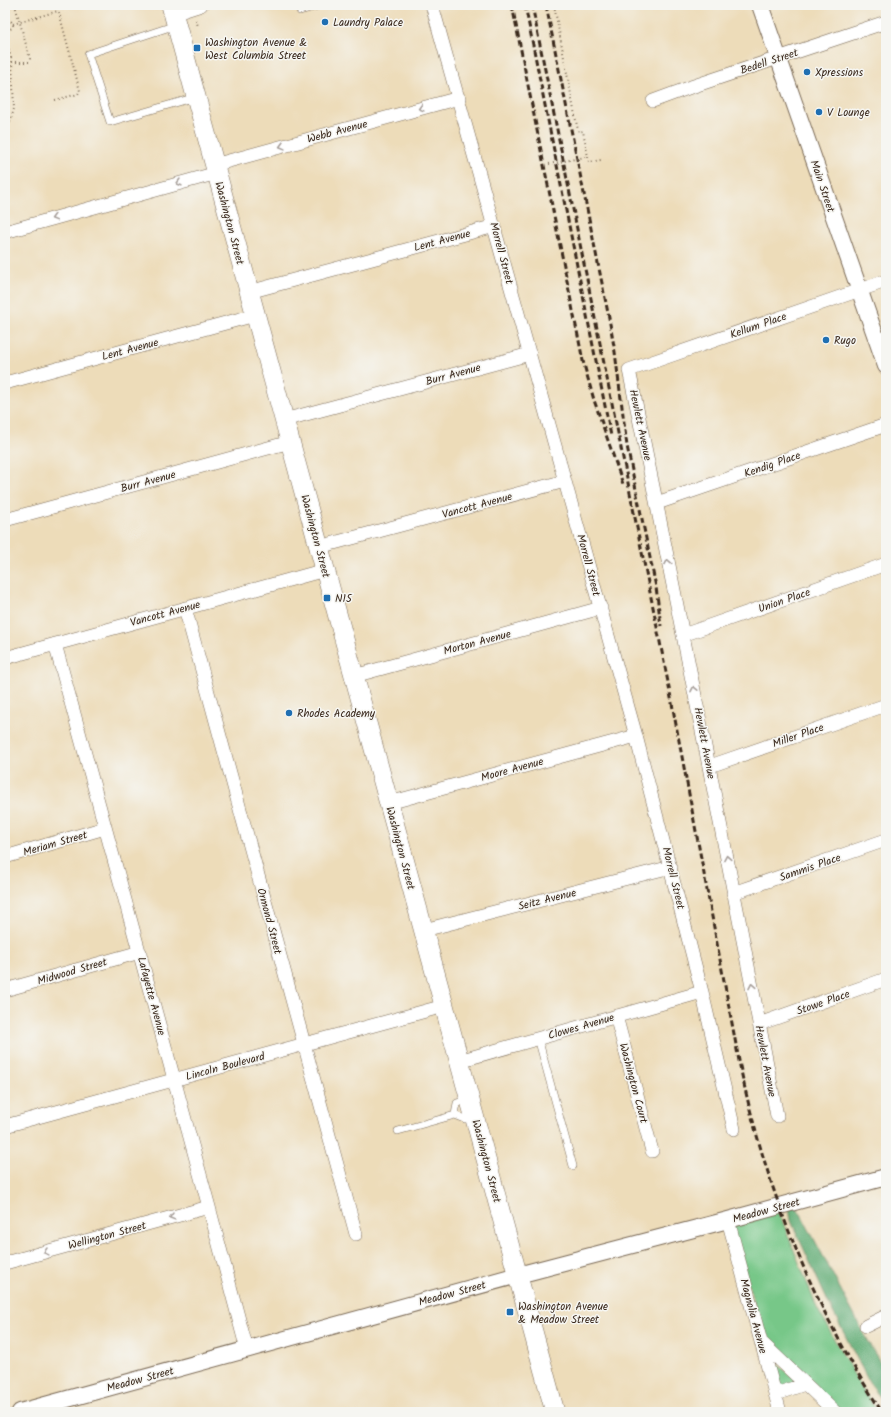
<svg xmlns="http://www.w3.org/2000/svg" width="891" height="1417" viewBox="0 0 891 1417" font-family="Kalam,sans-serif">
<rect width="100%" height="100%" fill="#f6f6f2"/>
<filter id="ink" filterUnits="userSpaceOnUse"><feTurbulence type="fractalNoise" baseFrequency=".025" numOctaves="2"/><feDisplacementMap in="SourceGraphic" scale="8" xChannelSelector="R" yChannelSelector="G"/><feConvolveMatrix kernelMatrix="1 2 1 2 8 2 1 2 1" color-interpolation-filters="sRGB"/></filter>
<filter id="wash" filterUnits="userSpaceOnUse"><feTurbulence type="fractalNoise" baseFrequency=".012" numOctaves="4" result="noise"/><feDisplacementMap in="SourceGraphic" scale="16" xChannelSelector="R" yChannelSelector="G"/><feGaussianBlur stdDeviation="0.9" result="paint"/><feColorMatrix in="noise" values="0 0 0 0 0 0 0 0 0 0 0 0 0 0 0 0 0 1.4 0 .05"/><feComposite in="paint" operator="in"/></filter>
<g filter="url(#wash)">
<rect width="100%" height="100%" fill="#eddcb9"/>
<!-- green -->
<path fill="#77c788" stroke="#597853" d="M776,1205L817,1308L862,1389L878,1412H835L769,1351L728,1220Z
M771,1359L799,1382L780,1388Z"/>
<!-- forest -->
<path fill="#61ac74" stroke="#4e6b49" d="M793,1201L802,1216L872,1349L886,1371V1405L870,1384L828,1302L791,1221L788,1202Z"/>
</g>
<g filter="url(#ink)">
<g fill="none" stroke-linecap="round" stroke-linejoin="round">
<defs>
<path id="service" d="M300,11L321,5
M176,25L88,54L110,122L196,97
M538,1038L573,1166
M455,1115L465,1119L474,1116
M398,1131L455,1115L457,1103L469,1099"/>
<path id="minor" d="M432,5L636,736L702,992L734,1129
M173,14L201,5
M653,101L691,87L886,22
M214,165L459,98
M5,232L217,173
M249,292L495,226
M5,383L255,315
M284,420L530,354
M657,503L886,425
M5,520L290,442
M319,547L565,481
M185,608L356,1234
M683,635L886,564
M55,644L209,1207L247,1350
M5,658L325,570
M354,676L601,608
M710,766L886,705
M389,803L636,736
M5,857L105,828
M733,893L886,840
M424,930L671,867
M5,990L140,952
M616,1016L652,1151
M759,1024L886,979
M459,1061L702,992
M777,1116C729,867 681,618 629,370L886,281
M5,1126L444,1006
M728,1220L780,1412
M5,1263L209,1207
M866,1326L886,1316
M761,1342L835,1412
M776,1394L805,1384"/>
<path id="tertiary" d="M760,5L886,366
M20,1412L518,1275L728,1220L886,1177"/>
<path id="secondary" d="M171,5L555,1412"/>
</defs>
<!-- service casing -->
<use href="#service" stroke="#796854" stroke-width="8"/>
<!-- minor casing -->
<use href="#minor" stroke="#796854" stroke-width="14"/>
<!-- tertiary casing -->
<use href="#tertiary" stroke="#796854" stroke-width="18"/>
<!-- secondary casing -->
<use href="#secondary" stroke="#796854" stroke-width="20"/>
<!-- path -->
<path stroke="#796854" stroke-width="2" stroke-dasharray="1 3" stroke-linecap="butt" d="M554,5L577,126L579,132L583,131L589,162L601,160
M196,20L198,26
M5 25a4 4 0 1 1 8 0a4 4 0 1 1-8 0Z
M13,24L58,11
M5,34L12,62L14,109L6,134L5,150
M12,62H29L30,59L15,5
M55,100L78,94L80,91L57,5
M5,120H11"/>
<!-- service -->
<use href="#service" stroke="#fff" stroke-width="7"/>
<!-- minor -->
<use href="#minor" stroke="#fff" stroke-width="13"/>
<!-- tertiary -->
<use href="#tertiary" stroke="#fff" stroke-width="16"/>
<!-- secondary -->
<use href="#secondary" stroke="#fff" stroke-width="19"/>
<!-- rail -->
<path stroke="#3b2a1e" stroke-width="3" stroke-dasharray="6 3" stroke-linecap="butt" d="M512,5L583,361L594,400L623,484
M525,5L611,436
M532,5L668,682L740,1066C766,1190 812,1305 882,1412
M546,5L609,318L615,352L627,446L656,587L661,626"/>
<!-- path-bridge -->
<path stroke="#796854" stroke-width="2" stroke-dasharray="1 3" stroke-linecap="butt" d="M549,164L585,157"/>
</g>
<!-- one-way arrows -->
<defs><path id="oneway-chevron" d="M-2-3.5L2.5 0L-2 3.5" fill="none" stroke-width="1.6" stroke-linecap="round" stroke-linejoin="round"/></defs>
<g stroke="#a79f9a">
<use href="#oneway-chevron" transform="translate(421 108) rotate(165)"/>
<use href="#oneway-chevron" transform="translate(282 146) rotate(165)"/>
<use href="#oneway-chevron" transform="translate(179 183) rotate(164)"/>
<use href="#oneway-chevron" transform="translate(54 218) rotate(165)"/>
<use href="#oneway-chevron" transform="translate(668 562) rotate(-101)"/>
<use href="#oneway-chevron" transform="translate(694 689) rotate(-102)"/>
<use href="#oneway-chevron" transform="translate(727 858) rotate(-100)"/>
<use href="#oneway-chevron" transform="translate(752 986) rotate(-101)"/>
<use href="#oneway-chevron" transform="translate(172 1217) rotate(165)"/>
<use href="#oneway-chevron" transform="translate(46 1252) rotate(165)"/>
</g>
</g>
<!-- markers -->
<g fill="#1f6fb2" stroke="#f6f6f2" stroke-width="1.5">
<circle cx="325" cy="22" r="4"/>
<rect x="193" y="44" width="8" height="8" rx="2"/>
<circle cx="807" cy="72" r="4"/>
<circle cx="819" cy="112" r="4"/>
<circle cx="826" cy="340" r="4"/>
<rect x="323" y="594" width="8" height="8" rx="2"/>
<circle cx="289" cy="713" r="4"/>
<rect x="506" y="1308" width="8" height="8" rx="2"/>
</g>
<g text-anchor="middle" stroke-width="3" stroke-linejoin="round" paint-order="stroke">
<!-- poi labels -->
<g font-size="11" fill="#3b2a1e" stroke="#f6f6f2" text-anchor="start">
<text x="333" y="26">Laundry Palace</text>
<text x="205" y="46">Washington Avenue &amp;<tspan x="205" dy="13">West Columbia Street</tspan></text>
<text x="815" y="76">Xpressions</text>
<text x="827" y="116">V Lounge</text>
<text x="834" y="344">Rugo</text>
<text x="335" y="602">N15</text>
<text x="297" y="717">Rhodes Academy</text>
<text x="518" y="1310">Washington Avenue<tspan x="518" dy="13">&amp; Meadow Street</tspan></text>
</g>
<!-- street labels -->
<g font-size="11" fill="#3b2a1e" stroke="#f6f6f2">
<text transform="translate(769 61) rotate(-18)" y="4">Bedell Street</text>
<text transform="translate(337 131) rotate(-15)" y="4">Webb Avenue</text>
<text transform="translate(823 186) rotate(71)" y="4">Main Street</text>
<text transform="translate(230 223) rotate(75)" y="4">Washington Street</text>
<text transform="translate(442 240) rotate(-15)" y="4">Lent Avenue</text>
<text transform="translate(502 253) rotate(75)" y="4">Morrell Street</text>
<text transform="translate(758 325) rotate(-19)" y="4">Kellum Place</text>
<text transform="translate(130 349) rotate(-15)" y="4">Lent Avenue</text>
<text transform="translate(453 374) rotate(-15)" y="4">Burr Avenue</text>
<text transform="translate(641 425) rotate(78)" y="4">Hewlett Avenue</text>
<text transform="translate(772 464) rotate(-19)" y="4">Kendig Place</text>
<text transform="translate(148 481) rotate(-15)" y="4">Burr Avenue</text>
<text transform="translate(477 505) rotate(-15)" y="4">Vancott Avenue</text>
<text transform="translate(316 536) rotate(75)" y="4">Washington Street</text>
<text transform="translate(589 565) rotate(75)" y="4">Morrell Street</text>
<text transform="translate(784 600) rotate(-19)" y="4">Union Place</text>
<text transform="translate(165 613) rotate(-15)" y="4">Vancott Avenue</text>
<text transform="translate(477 642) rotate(-15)" y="4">Morton Avenue</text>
<text transform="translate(798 735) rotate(-19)" y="4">Miller Place</text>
<text transform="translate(705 743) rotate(79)" y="4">Hewlett Avenue</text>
<text transform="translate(512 769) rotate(-15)" y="4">Moore Avenue</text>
<text transform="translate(55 843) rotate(-16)" y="4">Meriam Street</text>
<text transform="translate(401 848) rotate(75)" y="4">Washington Street</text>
<text transform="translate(810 867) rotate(-19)" y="4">Sammis Place</text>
<text transform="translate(674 878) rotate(76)" y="4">Morrell Street</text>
<text transform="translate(547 899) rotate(-14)" y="4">Seitz Avenue</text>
<text transform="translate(270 921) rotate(75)" y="4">Ormond Street</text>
<text transform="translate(72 971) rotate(-16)" y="4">Midwood Street</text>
<text transform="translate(152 996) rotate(75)" y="4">Lafayette Avenue</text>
<text transform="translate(823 1002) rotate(-19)" y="4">Stowe Place</text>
<text transform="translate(581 1026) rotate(-16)" y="4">Clowes Avenue</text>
<text transform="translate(766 1061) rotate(79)" y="4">Hewlett Avenue</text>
<text transform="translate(225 1066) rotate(-15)" y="4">Lincoln Boulevard</text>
<text transform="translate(634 1083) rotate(75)" y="4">Washington Court</text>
<text transform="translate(487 1161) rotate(75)" y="4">Washington Street</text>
<text transform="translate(766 1210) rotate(-15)" y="4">Meadow Street</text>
<text transform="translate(107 1235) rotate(-15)" y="4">Wellington Street</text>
<text transform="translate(452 1293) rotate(-15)" y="4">Meadow Street</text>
<text transform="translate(754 1316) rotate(75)" y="4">Magnolia Avenue</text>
<text transform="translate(140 1379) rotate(-15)" y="4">Meadow Street</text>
</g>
</g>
<!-- margin -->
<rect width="891" height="1417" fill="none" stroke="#f6f6f2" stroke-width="20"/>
</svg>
